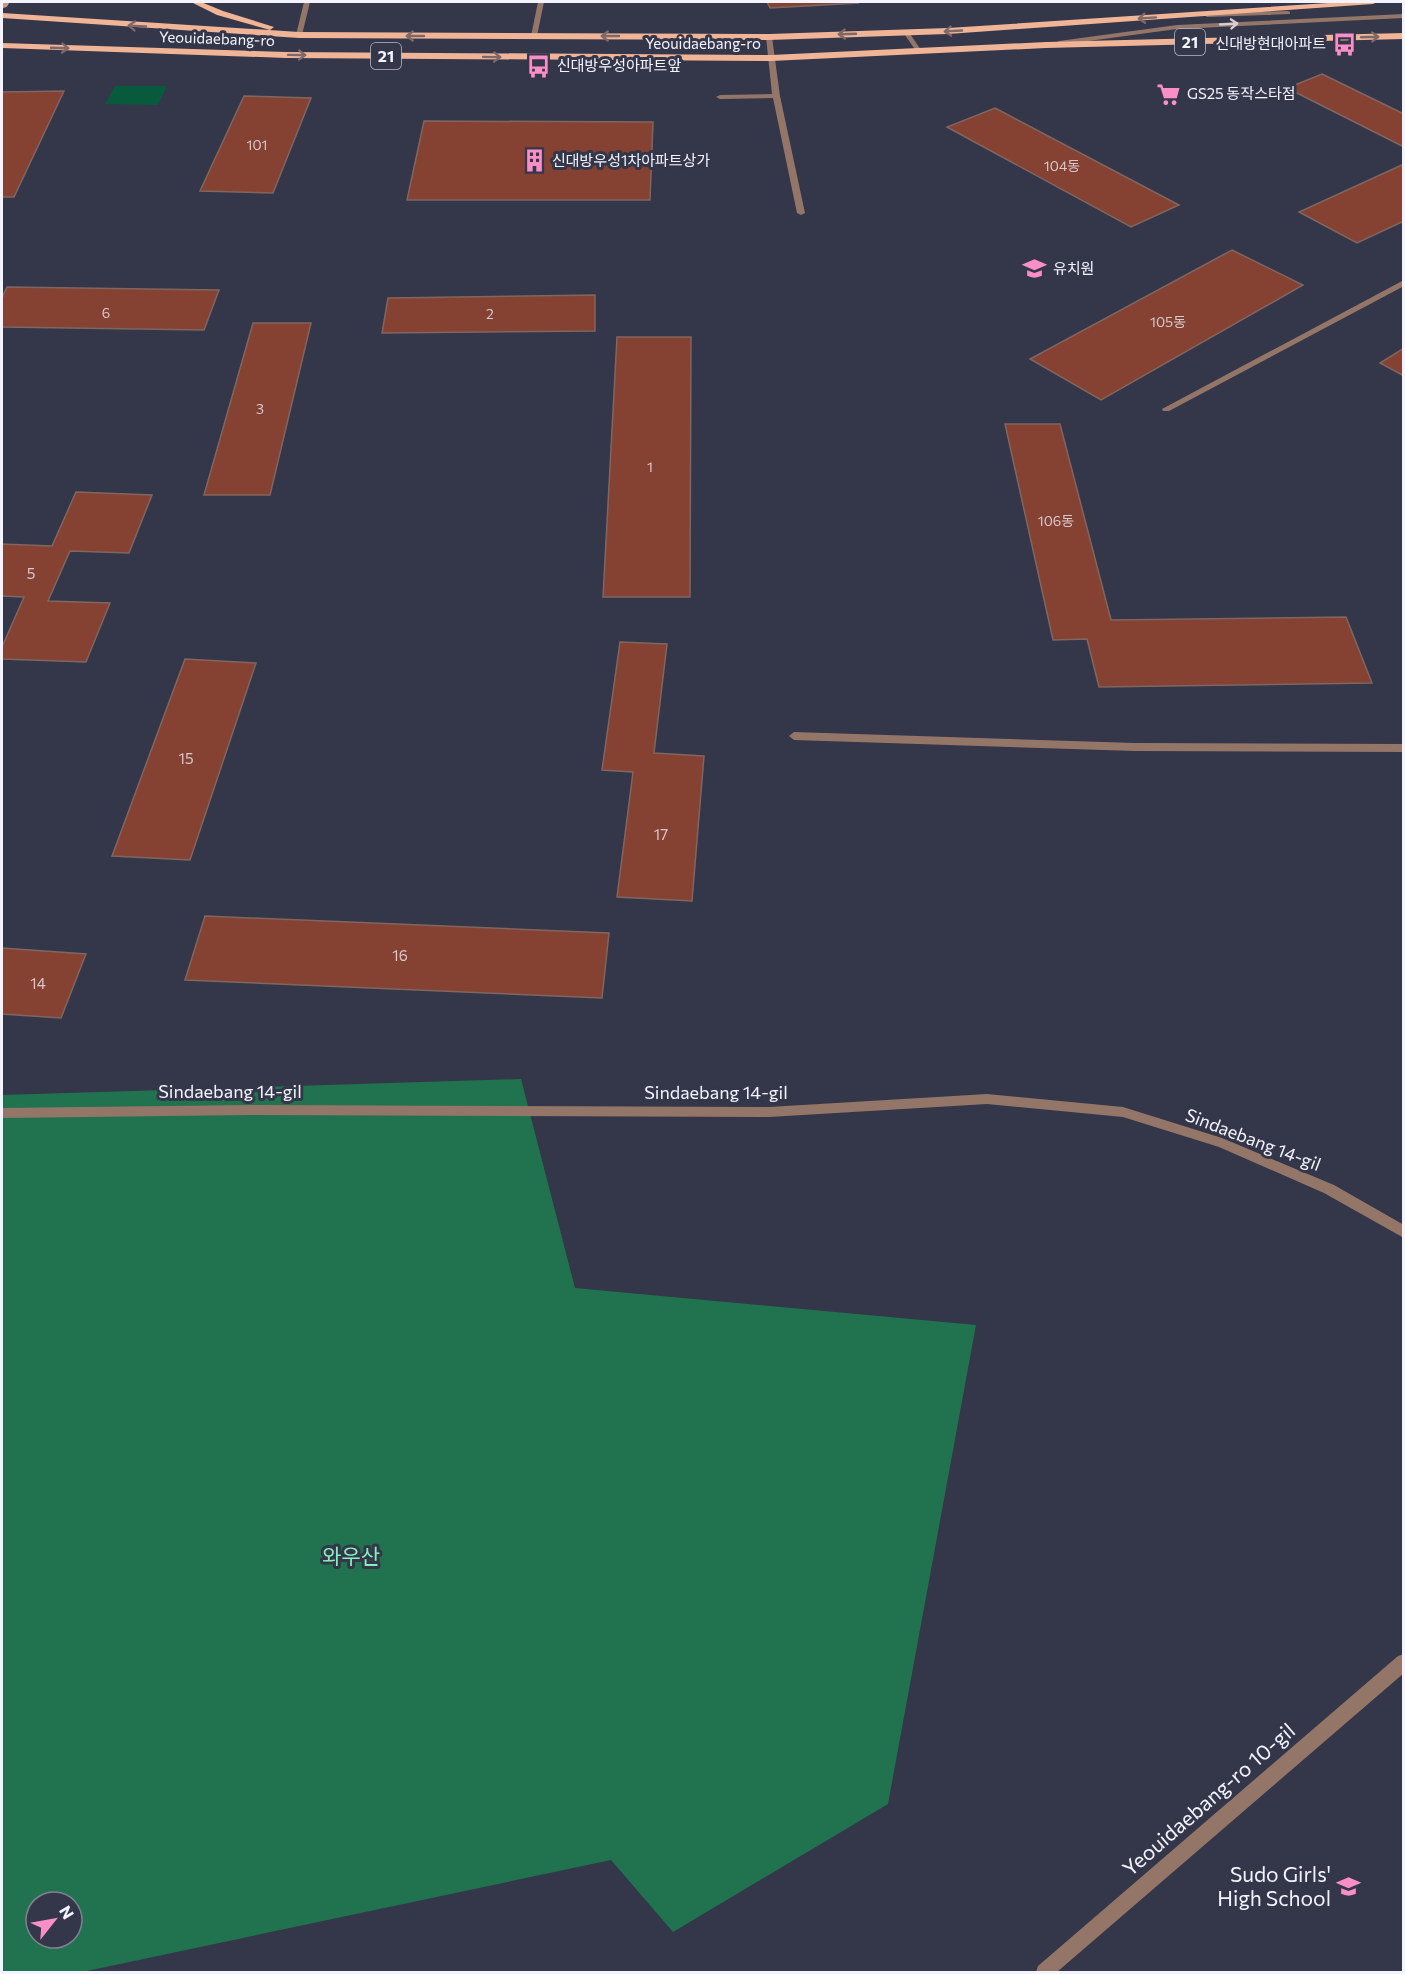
<svg xmlns="http://www.w3.org/2000/svg" width="1405" height="1974" viewBox="0 0 1405 1974" font-family="Commissioner,'Noto Sans KR',sans-serif">
<rect width="100%" height="100%" fill="#343649"/>
<!-- green -->
<path fill="#075b3c" d="M115,86H167L158,105L105,104Z"/>
<!-- forest -->
<path fill="#21724f" fill-rule="evenodd" d="M521,1079L575,1288L976,1325L888,1804L673,1932L611,1860L82,1972H2V1095ZM36,1902H72V1938H36Z"/>
<!-- building -->
<path fill="#854233" stroke="#806660" stroke-width="1.5" d="M767,2H857L858,3L770,8Z
M1322,74L1404,114V147L1287,88Z
M64,91L14,197H2V92Z
M244,96L311,98L273,193L200,191Z
M995,108L1179,205L1131,227L947,127Z
M424,121L653,122L650,200H407Z
M1404,164V221L1357,243L1299,212Z
M1232,250L1303,285L1101,400L1030,359Z
M7,287L219,290L204,330L2,327V298Z
M595,295V331L382,333L388,298Z
M253,323H311L270,495H204Z
M617,337H691L690,597H603Z
M1404,348V376L1380,363Z
M1005,424H1060L1111,620L1346,617L1372,683L1099,687L1087,639L1053,640Z
M76,492L152,495L129,553L70,551L48,601L110,603L86,662L2,659V647L24,597L2,596V544L52,546Z
M620,642L667,644L654,753L704,756L692,901L617,897L633,772L602,770Z
M185,659L256,663L190,860L112,856Z
M205,916L609,933L602,998L185,980Z
M2,948L86,954L61,1018L2,1014Z"/>
<g fill="none" stroke-linecap="round" stroke-linejoin="round">
<!-- lane -->
<path fill="#947669" fill-rule="evenodd" d="M304,2H310L302,35L299,37L296,35Z
M538,2H544L537,36L534,38L531,36Z
M1288,11L1290,12V14L1207,17L1204,15L1207,13Z
M1404,14V18L1177,29L1059,45L1056,43L1059,41L1177,25Z
M904,31H908L921,50L920,51H916L903,32Z
M769,35L772,37L780,96L805,213L801,215L797,213L773,98L720,99L716,97L720,95L772,94L766,37Z
M1404,280V286L1169,411H1163L1162,409Z"/>
<!-- street -->
<path fill="#947669" fill-rule="evenodd" d="M794,732L1135,743L1404,744V752L1135,751L794,740L789,736Z
M987,1094L1123,1107L1222,1138L1334,1185L1404,1225V1238L1324,1193L1219,1147L1123,1117L987,1104L769,1117L250,1115L2,1118V1108L250,1105L769,1107Z
M1404,1654V1673L1057,1972H1036L1038,1966L1398,1656Z"/>
<!-- secondary -->
<path stroke="#c89983" stroke-width="12" d="M2,2H3"/>
<!-- primary -->
<path fill="#f0b497" fill-rule="evenodd" d="M191,2H201L223,11L274,27L270,30L217,15Z
M1344,2H1377L1373,4L948,34L769,40L299,38L2,18V13L299,32L769,34L948,28Z
M1404,33V39L1046,48L771,61L286,58L2,48V43L286,52L771,55L1046,42Z"/>
</g>
<!-- one-way arrows -->
<defs><path id="oneway-shaft" d="M-6 0H5M1.5-3L5.5 0L1.5 3" fill="none" stroke-width="1.6" stroke-linecap="round" stroke-linejoin="round" transform="scale(1.5)"/></defs>
<g stroke="#7f6868">
<use href="#oneway-shaft" transform="translate(1147 18) rotate(176)"/>
<use href="#oneway-shaft" transform="translate(137 26) rotate(-177)"/>
<use href="#oneway-shaft" transform="translate(953 31) rotate(177)"/>
<use href="#oneway-shaft" transform="translate(847 34) rotate(178)"/>
<use href="#oneway-shaft" transform="translate(415 36) rotate(-180)"/>
<use href="#oneway-shaft" transform="translate(610 36) rotate(-180)"/>
<use href="#oneway-shaft" transform="translate(1370 37) rotate(-2)"/>
<use href="#oneway-shaft" transform="translate(60 48) rotate(2)"/>
<use href="#oneway-shaft" transform="translate(297 55) rotate(1)"/>
<use href="#oneway-shaft" transform="translate(492 57) rotate(1)"/>
</g>
<use stroke="#d6ced2" href="#oneway-shaft" transform="translate(1229 24) rotate(-3)"/>
<!-- icons -->
<defs>
<symbol id="bus-bare" viewBox="-9 -9 18 18"><path d="M-5-6H5V4H4V6H2V4H-2V6H-4V4H-5ZM-3.5-4V0h7V-4ZM-3.5 1.2v1.5H-2V1.2ZM2 1.2v1.5H3.5V1.2Z" fill="#fa8fc7" stroke="#343649" stroke-width="2.5" paint-order="stroke"/></symbol>
<symbol id="supermarket-bare" viewBox="-9 -9 18 18"><path d="M-6-5.5h2.5l.6 2H6L4.5 2H-2.5L-4.4-4H-6ZM-1.5 3.2a1.3 1.3 0 1 0 .1 0ZM3 3.2a1.3 1.3 0 1 0 .1 0Z" fill="#fa8fc7" stroke="#343649" stroke-width="2.5" paint-order="stroke"/></symbol>
<symbol id="building-bare" viewBox="-9 -9 18 18"><path d="M-4-6H4V6H1V3H-1V6H-4ZM-2.5-4.3h1.7v1.8h-1.7ZM.8-4.3h1.7v1.8H.8ZM-2.5-1h1.7V.8h-1.7ZM.8-1h1.7V.8H.8Z" fill="#fa8fc7" stroke="#343649" stroke-width="2.5" paint-order="stroke"/></symbol>
<symbol id="school-bare" viewBox="-9 -9 18 18"><path d="M0-5L7-2L0 1L-7-2ZM-4 1L0 2.5L4 1V4Q0 6-4 4Z" fill="#fa8fc7" stroke="#343649" stroke-width="2.5" paint-order="stroke"/></symbol>
</defs>
<g fill-rule="evenodd">
<use href="#bus-bare" x="1328" y="28" width="33" height="33"/>
<use href="#bus-bare" x="522" y="50" width="33" height="33"/>
<use href="#supermarket-bare" x="1152" y="78" width="33" height="33"/>
<use href="#building-bare" x="518" y="144" width="33" height="33"/>
<use href="#school-bare" x="1018" y="252" width="33" height="33"/>
<use href="#school-bare" x="1332" y="1870" width="33" height="33"/>
</g>
<g text-anchor="middle" stroke-width="6" stroke-linejoin="round" paint-order="stroke">
<!-- far-number labels -->
<g font-size="14" fill="#d8c8cc">
<text x="257" y="150">101</text>
<text x="1062" y="171">104동</text>
<text x="106" y="318">6</text>
<text x="490" y="319">2</text>
<text x="1168" y="327">105동</text>
<text x="260" y="414">3</text>
<text x="650" y="472">1</text>
<text x="1056" y="526">106동</text>
</g>
<!-- far-street labels -->
<g font-size="15" fill="#f3f4ff" stroke="#343649">
<text transform="translate(217 39) rotate(2)" y="5">Yeouidaebang-ro</text>
<text x="703" y="49">Yeouidaebang-ro</text>
</g>
<!-- far-poi labels -->
<g font-size="15" fill="#f3f4ff" stroke="#343649" text-anchor="start">
<text x="1326" y="49" text-anchor="end">신대방현대아파트</text>
<text x="557" y="71">신대방우성아파트앞</text>
<text x="1187" y="99">GS25 동작스타점</text>
<text x="552" y="166">신대방우성1차아파트상가</text>
<text x="1053" y="274">유치원</text>
</g>
<!-- number labels -->
<g font-size="15" fill="#d8c8cc">
<text x="31" y="579">5</text>
<text x="186" y="764">15</text>
<text x="661" y="840">17</text>
<text x="400" y="961">16</text>
<text x="38" y="989">14</text>
</g>
<!-- shield labels -->
<g fill="#343649" stroke="#babbc8" stroke-width="1.5">
<rect x="1175" y="29" width="30" height="26" rx="4.5"/>
<rect x="371" y="43" width="30" height="26" rx="4.5"/>
</g>
<g font-size="16" font-weight="bold" fill="#f3f4ff">
<text x="1190" y="48">21</text>
<text x="386" y="62">21</text>
</g>
<!-- street labels -->
<g font-size="18" fill="#f3f4ff" stroke="#343649">
<text x="230" y="1098">Sindaebang 14-gil</text>
<text x="716" y="1099">Sindaebang 14-gil</text>
<text transform="translate(1253 1140) rotate(21)" y="6">Sindaebang 14-gil</text>
</g>
<!-- near-park labels -->
<g font-size="21" fill="#84f0bc" stroke="#343649">
<text x="351" y="1564">와우산</text>
</g>
<!-- near-street labels -->
<g font-size="21" fill="#f3f4ff" stroke="#343649">
<text transform="translate(1209 1800) rotate(-41)" y="7">Yeouidaebang-ro 10-gil</text>
</g>
<!-- near-poi labels -->
<g font-size="21" fill="#f3f4ff" stroke="#343649" text-anchor="end">
<text x="1331" y="1882">Sudo Girls'<tspan x="1331" dy="24">High School</tspan></text>
</g>
</g>
<!-- border -->
<rect width="1405" height="1974" fill="none" stroke="#f3f4ff" stroke-width="6"/>
<!-- north arrow -->
<g transform="translate(54 1920) rotate(59)"><circle r="28" fill="#343649" stroke="#808292" stroke-width="1.5"/>
<path d="M0-4.5L10 22L0 15L-10 22Z" fill="#fa8fc7"/>
<text y="-9" font-size="16" font-weight="bold" text-anchor="middle" fill="#f3f4ff">N</text>
</g>
</svg>
